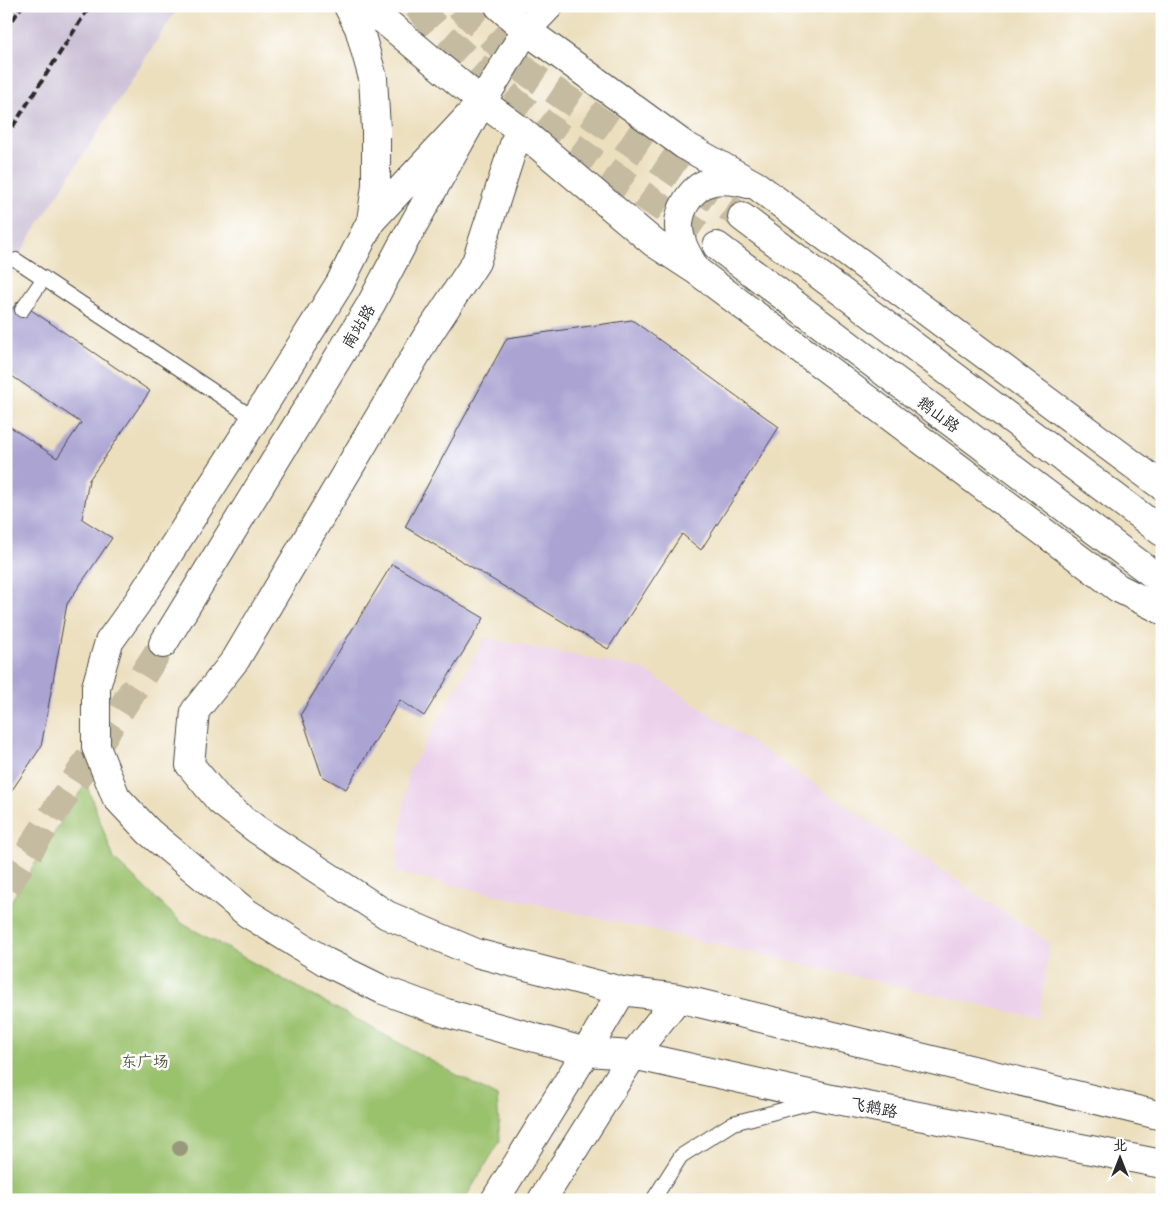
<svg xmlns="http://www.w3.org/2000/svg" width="1168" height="1206" viewBox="0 0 1168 1206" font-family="Itim,'LXGW WenKai TC',sans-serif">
<rect width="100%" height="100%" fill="#fff"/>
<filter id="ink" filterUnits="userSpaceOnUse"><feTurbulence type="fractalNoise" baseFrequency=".02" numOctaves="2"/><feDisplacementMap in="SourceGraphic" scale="10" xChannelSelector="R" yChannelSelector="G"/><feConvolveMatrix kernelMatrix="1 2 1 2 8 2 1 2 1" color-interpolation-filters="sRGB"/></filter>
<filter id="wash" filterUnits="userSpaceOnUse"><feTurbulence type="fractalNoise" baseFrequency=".0096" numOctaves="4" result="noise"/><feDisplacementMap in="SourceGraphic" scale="20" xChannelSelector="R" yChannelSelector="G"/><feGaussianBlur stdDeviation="1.12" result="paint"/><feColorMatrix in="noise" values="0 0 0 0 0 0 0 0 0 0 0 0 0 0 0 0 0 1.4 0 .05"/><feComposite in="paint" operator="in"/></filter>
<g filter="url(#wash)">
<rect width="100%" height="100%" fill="#ecdfbe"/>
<!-- built -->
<path fill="#ecd1ea" d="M485,638L643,669L1049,943L1039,1018L395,872L408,773Z"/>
<!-- industrial -->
<path fill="#cbbfd5" d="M6,6H179L6,275Z"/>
<!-- park -->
<path fill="#9ac16c" stroke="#62764c" d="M86,783L114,859L183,924L497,1097L500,1141L464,1200H6V909Z"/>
<g id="blocks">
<!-- building -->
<path fill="#aba4d3" d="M18,301L150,391L89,480L82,519L112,538L67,604L41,747L6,799V424L57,458L81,423L6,372V318Z
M632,320L779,427L701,550L682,534L608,649L405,527L507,338Z
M392,564L484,618L424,716L400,700L346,789L322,776L301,714Z"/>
</g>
</g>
<g filter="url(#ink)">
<use href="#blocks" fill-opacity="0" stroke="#484641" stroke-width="1"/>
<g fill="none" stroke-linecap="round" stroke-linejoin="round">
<!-- secondary-tunnel -->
<path stroke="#c5bba1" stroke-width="28" stroke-dasharray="28 14" stroke-linecap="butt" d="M6,887L163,644"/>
<!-- primary-tunnel -->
<path stroke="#c5bba1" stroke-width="28" stroke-dasharray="28 14" stroke-linecap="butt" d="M417,6L443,36L514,101L582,153L717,246
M459,6L527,72L742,217"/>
<defs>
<path id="lane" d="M16,260L255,419
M22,310L44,278
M653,1200L681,1156L733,1123L816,1101"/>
<path id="secondary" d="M348,6L359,28L373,78L376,129V186L371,221
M367,6L482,102L519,129L654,243L697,271L1118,588L1162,610
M499,6L526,30L684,145L757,186L1162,486
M482,102L371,221L340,283L255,419L137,603L109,642L96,687V747L116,797L149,832L247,913L326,962L383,990L446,1013L586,1052L633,1055L827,1098L1162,1164
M519,129L476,262L426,338L236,659L195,711L190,765L220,801L256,829L387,915L476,953L622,991L678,998L1162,1116
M696,270C690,259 682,248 680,235C675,213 691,185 714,181C725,179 737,181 748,184
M163,644L371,304L401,247L482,102L526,30L549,6
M495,1200L586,1052L622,991
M542,1200L633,1055L678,998"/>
<path id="primary" d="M742,217L1162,532
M717,246L1162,581"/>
</defs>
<!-- lane casing -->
<use href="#lane" stroke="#484641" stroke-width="16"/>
<!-- secondary casing -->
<use href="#secondary" stroke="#484641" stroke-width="30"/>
<!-- primary casing -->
<use href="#primary" stroke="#484641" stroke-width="30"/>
<!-- lane -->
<use href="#lane" stroke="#fff" stroke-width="14"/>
<!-- secondary -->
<use href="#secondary" stroke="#fff" stroke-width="28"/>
<!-- primary -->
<use href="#primary" stroke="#fff" stroke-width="28"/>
<!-- rail -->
<path stroke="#2b2b2b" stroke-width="4" stroke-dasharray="8 4" stroke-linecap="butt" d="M6,30L22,6
M6,137L90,6"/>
</g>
<!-- trees -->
<circle fill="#97997a" cx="180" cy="1148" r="8"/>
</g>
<g text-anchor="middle" stroke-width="5" stroke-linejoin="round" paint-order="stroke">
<!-- street labels -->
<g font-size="16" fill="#2b2b2b" stroke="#fff">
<text transform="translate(358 326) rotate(-59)" y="6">南站路</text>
<text transform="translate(939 414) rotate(37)" y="6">鹅山路</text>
<text transform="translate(874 1107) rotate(11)" y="6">飞鹅路</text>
</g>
<!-- park labels -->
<g font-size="16" fill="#526042" stroke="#fff">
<text x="145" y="1067">东广场</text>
</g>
</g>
<!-- margin -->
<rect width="1168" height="1206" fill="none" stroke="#fff" stroke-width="25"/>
<!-- north arrow -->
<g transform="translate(1120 1158)" stroke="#ffffff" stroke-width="4" paint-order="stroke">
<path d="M0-4L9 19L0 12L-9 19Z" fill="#2b2b2b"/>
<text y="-8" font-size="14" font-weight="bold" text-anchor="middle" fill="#2b2b2b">北</text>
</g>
</svg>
